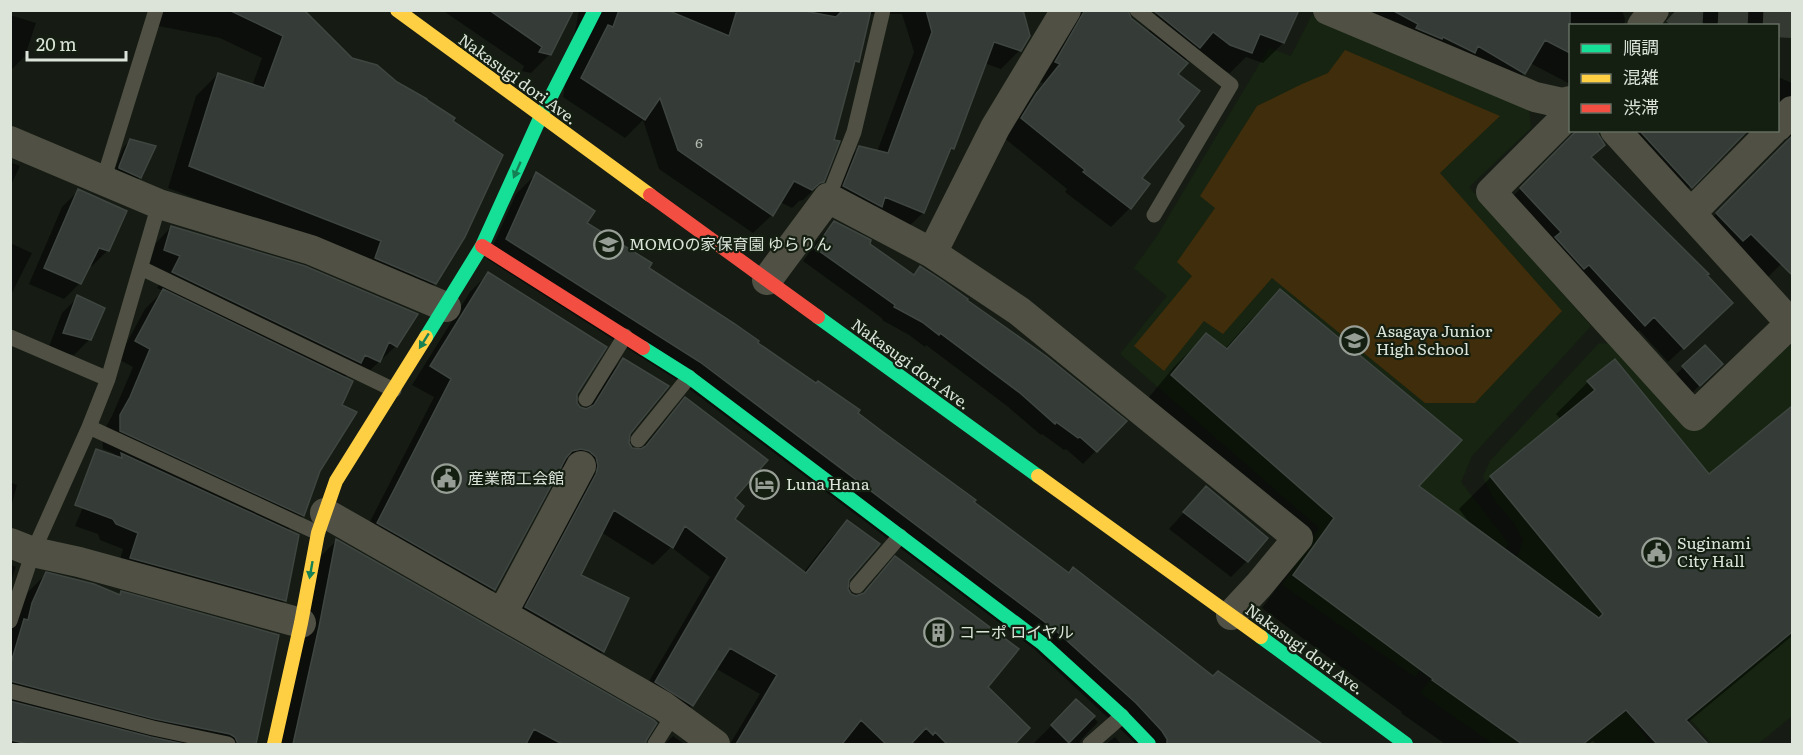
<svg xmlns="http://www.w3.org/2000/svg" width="1803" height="755" viewBox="0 0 1803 755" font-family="Literata,'Noto Sans JP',serif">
<rect width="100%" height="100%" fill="#161c14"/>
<!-- built -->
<path fill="#162411" d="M1312,15L1529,109L1531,128L1469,187L1591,326L1472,456L1461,482L1509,544L1415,677L1282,585L1319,528L1120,354L1167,296L1134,268L1157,236L1269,48L1291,56Z
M1599,343L1616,344L1695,429L1789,346H1792V716L1758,744H1712L1670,696L1637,725L1650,744H1493L1420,693L1515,563L1523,540L1514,523L1493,498L1483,477L1490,461Z"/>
<!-- pitch -->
<path fill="#402d0b" d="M1345,50L1500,116L1440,173L1562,311L1475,403H1425L1272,278L1223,334L1204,321L1164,371L1134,346L1192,276L1177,262L1215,208L1200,196L1257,106L1302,84L1328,73Z"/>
<!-- shadow -->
<path fill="#0007" d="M158,10H301L435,283L413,305L360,262L168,188L196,96L218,74L252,86L262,58L220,38L153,25Z
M442,10H572L550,54L531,73L522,71L524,66Z
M579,10H1021L1020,50L1001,69L984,63L953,148L947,155L923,213L904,231L825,206L840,167L859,148L877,152L914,52L902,14H869L858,61L851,67L823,181L803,200L799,201L792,208L780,202L772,215L753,233L659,169L643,120L625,138L563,97Z
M1081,10H1136L1129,18L1145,40L1158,10H1297L1283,43L1263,63L1246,57L1230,73L1209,65L1193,52L1184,62L1176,74V120L1140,178L1130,208L1111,227L1065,192L1067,189L1003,137L1017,115L1043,83L1037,81L1063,36Z
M1313,10H1622L1625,19L1624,26H1570V84L1530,63L1524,73L1504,93L1395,48Z
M1669,10H1792V21L1786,28H1778V26H1694Z
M10,15L36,23L25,56L10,71Z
M1778,77L1792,83V253L1761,284L1696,234L1785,144L1789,136L1778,115Z
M1579,130L1590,158L1705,275L1717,317L1668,362L1639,330L1629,339L1506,203Z
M1597,130H1746L1670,207L1608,138Z
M130,140L140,177L132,185L112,176L123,148Z
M10,162L20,166L10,187Z
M536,174L585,223L647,269L856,413L972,503L1213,677L1291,724L1318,744H1136L1034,649L680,382L487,259L516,194Z
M78,191L108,250L92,266L89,265L80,283L64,299L29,284L62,207Z
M834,222L912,275L920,268L1125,421L1083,464L1066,449L1064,450L1042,434L1041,435L1007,406L926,345L925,347L909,335L882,320L883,319L803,261L821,236Z
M171,227L305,268L396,346L363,377L351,371L344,378L340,405L303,515L287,531L285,600L269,616L116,574L123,549L100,540L98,534L75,526L98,472L115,454L103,449L102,434L112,416L133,367L118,359L145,309L163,291L157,288L166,272L149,266L156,243Z
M10,243L32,253L10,297Z
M488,274L576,394V404L580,408L585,410L605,378L623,359L629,433L627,443L632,449L640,451L667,418L685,399L732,499L733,519L803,573L829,540L847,522L848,579L846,589L850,595L856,597L861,595L896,558L986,687L1028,728L1013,744H730L760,694L715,668L692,705L674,724L638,700L710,577L671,547L653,565L601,532L579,576L627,599L603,651L584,670L508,626L571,469L561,466L494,589L476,608L360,541L434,397L412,385L470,292Z
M1280,291L1416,486L1473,527L1459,509L1491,477L1561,420L1556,414L1588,382L1709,476L1792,408V636L1687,723L1706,744H1596L1593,741L1588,744H1445L1401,713L1402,712L1262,608L1303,551L1140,408L1174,367L1206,335L1225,349L1248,323Z
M78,297L90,339L74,355L48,349L62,313Z
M1705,347L1721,364L1692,393L1675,375Z
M10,482L17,485L10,511Z
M1206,488L1247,561L1231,577L1169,529Z
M336,541L644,743V744H280L318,559Z
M10,564L16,567L10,584Z
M46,574L118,596L121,593L254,740V744H10V632L28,592Z
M1076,701L1098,722L1080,741L1079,744H1033Z
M673,736L684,744H665Z
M1115,737L1121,744H1106Z"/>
<!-- building -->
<path fill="#353c37" stroke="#3f4641" stroke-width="1.5" d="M229,10H304L352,58L377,65L397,82L427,99V100L455,118L453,121L503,155L465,237L436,284L375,258L381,241L189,166L218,73L264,88L283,36Z
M489,10H571L573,11L551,55L539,52L542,47Z
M619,10H667L729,36L737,10H799L836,17L843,10H871L859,62L855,61L834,140L840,141L824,182L820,183L812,190L794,181L773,216L678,150L660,98L645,120L581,78L608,25L613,27Z
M926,10H1023L1030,36L1021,51L994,42L954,149L951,148L924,213L885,197L882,207L843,186L859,146L888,153L932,32Z
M1085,10H1128L1131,18L1188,63L1178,74L1200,91L1178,120L1184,126L1142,178L1150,184L1131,209L1083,172L1085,170L1021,118L1036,94L1060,64L1055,62Z
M1153,10H1299L1284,43L1260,34L1252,53L1230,45L1213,32L1200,48Z
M1392,10H1570V53L1545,40L1525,74L1478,46L1475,53L1443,37L1442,39L1416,28L1418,24Z
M1577,130H1598V134L1605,145L1591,157L1709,274L1707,275L1733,303L1684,349L1654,317L1645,326L1589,265L1584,269L1555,237L1561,232L1520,188Z
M1639,130H1748L1692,188Z
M1792,136V275L1751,234L1743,241L1716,213Z
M130,139L156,146L141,178L119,168V167Z
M536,172L595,211L587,223L652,263L649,268L735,324L759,341L758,343L816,383L818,381L860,410L858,413L883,432L976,500L974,502L1069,573L1073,567L1213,676L1218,671L1322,744H1167V739L1162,731L1136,703L1054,629L700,362L506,239Z
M78,189L127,211L109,251L99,248L81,284L44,268Z
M834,221L871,240L870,244L914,275L920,266L943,281L968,299L967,300L1046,356L1127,421L1097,452L1080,437L1078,438L1056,422L1055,424L1020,393L940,333L939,335L922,322L894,307L895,305L815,248Z
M171,226L305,266L418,314L397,347L389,342L380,362L365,355L361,363L172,272L180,256L164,250Z
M488,272L607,347L577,394V403L580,407L586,409L594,405L623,358L669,386L630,434L629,443L632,448L641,449L646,446L685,397L768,460L735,498L744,506L735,519L806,573L847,520L880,544L849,580L848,589L851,594L856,596L864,593L895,556L1019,649L988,687L1030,728L1015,744H947L935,732L933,735L926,728L911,744H886L861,720L842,744H736L777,675L730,648L693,706L655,682L727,558L685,526L673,548L614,510L581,575L629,598L604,652L525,607L596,474L598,466L596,457L589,451L581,449L572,451L566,458L495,590L377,523L451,379L430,366Z
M163,289L353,381L342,405L357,412L320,471L304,516L120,431V415L130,397L150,349L135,341Z
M1280,289L1462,440L1419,486L1599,618L1603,614L1490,476L1595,390L1587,381L1615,359L1709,474L1792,406V632L1686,720L1708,744H1657L1626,710L1583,744H1522L1432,680L1433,679L1293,575L1334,518L1171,375L1206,333L1227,349Z
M77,295L105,308L91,340L63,333Z
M1705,345L1723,364L1700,386L1682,366Z
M96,449L122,458L121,453L299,535L286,601L130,558L138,533L116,524L113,519L75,505Z
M1206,486L1268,538L1248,562L1183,512Z
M336,539L654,720L657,723L647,739L645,744H562L534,729L526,744H293L319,627Z
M46,572L94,584L120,595L121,591L279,635L256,744H238L235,737L230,734L155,719L10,681V666L24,619L28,620L32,603Z
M1076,699L1095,716L1069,743L1051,725Z
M10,701L151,737L184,744H28L10,740Z"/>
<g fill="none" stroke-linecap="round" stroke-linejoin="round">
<!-- street-tunnel -->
<path stroke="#343a32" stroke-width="30" stroke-dasharray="30 15" stroke-linecap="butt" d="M1676,10L1685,18L1792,23"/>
<!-- lane -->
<path stroke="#505144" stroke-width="15" d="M1137,10L1231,85L1154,215
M103,181L156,10
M828,198L854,132L883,10
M141,268L394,390
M10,337L108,379
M586,399L625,336
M89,427L318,533
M638,440L689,377
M857,586L900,536
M10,621L33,552L89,427L108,379L159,204
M10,691L153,728L228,744
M655,744L674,714
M1090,744L1122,716"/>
<!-- street -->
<path stroke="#505144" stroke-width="30" d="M1328,10L1535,97L1562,103L1570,101
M1642,26L1654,10
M1570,113L1491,192L1694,416L1791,323
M1778,126L1792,111
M1615,130L1792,325
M10,141L159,204L311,250L446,307
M1691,213L1773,130
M932,253L995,128L1066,10
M767,280L828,198L932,253L1019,311L1298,538L1259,585L1231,615
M325,513L663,706L715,744
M10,543L33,552L79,562L301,623
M502,614L581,466"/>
<!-- fast -->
<path stroke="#16e098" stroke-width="14" d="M818,317L1038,476
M426,337L482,246L541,116L595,10
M643,348L689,377L1043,644L1122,716L1149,744
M1261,637L1406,744"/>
<!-- slow -->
<path stroke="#ffcf43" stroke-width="14" d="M397,10L650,195
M1038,476L1261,637
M274,744L301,623L318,533L336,481L426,337"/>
<!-- jam -->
<path stroke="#f24e42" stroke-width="14" d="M650,195L818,317
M482,246L643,348"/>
</g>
<!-- one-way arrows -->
<defs><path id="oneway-solid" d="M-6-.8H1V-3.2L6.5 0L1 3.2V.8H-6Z" transform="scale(1.5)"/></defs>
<g fill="#158054">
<use href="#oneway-solid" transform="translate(517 170) rotate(114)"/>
<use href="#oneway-solid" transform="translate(424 341) rotate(122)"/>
<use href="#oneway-solid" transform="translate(311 570) rotate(100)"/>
</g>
<!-- icons -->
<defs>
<symbol id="school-ring" viewBox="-11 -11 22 22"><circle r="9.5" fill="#141f11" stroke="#979e95" stroke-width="1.5"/><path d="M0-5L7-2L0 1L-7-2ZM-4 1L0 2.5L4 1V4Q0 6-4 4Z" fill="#979e95"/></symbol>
<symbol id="civic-ring" viewBox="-11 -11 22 22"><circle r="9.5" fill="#141f11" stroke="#979e95" stroke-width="1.5"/><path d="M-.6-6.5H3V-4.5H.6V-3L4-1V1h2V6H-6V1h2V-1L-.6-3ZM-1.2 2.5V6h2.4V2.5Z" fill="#979e95"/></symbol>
<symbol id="hotel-ring" viewBox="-11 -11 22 22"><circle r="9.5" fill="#141f11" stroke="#979e95" stroke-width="1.5"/><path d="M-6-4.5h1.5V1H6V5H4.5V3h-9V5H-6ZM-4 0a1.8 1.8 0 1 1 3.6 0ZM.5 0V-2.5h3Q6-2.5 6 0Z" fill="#979e95"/></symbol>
<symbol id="building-ring" viewBox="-11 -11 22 22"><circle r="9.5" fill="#141f11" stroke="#979e95" stroke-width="1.5"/><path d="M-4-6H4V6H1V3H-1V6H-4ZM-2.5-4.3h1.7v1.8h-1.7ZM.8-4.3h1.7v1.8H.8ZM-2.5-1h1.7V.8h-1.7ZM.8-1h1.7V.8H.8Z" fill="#979e95"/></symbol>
</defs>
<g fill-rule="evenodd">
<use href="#school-ring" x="592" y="228" width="33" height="33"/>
<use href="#school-ring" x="1338" y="324" width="33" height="33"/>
<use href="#civic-ring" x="430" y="462" width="33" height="33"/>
<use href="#hotel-ring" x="748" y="468" width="33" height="33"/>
<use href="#civic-ring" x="1640" y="536" width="33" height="33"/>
<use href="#building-ring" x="922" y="616" width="33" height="33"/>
</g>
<g text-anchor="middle" stroke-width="4.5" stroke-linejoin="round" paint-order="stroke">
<!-- number labels -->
<g font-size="14" fill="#b2bab1">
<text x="699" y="148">6</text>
</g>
<!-- street labels -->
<g font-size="16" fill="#dce4da" stroke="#141f11">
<text transform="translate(518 79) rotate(36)" y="6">Nakasugi dori Ave.</text>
<text transform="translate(911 364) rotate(36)" y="6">Nakasugi dori Ave.</text>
<text transform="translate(1305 649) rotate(36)" y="6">Nakasugi dori Ave.</text>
</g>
<!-- poi labels -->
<g font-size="16" fill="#dce4da" stroke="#141f11" text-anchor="start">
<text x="629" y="250">MOMOの家保育園 ゆらりん</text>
<text x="1376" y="337">Asagaya Junior<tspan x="1376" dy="18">High School</tspan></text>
<text x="468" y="484">産業商工会館</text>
<text x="786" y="490">Luna Hana</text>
<text x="1677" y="549">Suginami<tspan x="1677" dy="18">City Hall</tspan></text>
<text x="959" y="638">コーポ ロイヤル</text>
</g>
</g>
<!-- border -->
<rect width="1803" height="755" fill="none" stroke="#dce4da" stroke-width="24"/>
<!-- legend -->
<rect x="1569" y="24" width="210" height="108" fill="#141f11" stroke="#646e61" stroke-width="1.5"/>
<rect x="1581" y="44" width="30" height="9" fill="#16e098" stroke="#646e61" stroke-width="1.5"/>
<text x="1623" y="54" font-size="18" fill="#dce4da">順調</text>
<rect x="1581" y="74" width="30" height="9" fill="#ffcf43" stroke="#646e61" stroke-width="1.5"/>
<text x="1623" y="84" font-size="18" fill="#dce4da">混雑</text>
<rect x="1581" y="104" width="30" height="9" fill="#f24e42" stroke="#646e61" stroke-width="1.5"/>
<text x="1623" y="114" font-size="18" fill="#dce4da">渋滞</text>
<!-- scale -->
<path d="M27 51v9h99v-9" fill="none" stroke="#dce4da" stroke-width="3"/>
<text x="36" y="51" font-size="18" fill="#dce4da" stroke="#141f11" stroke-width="4.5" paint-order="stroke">20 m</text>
</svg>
